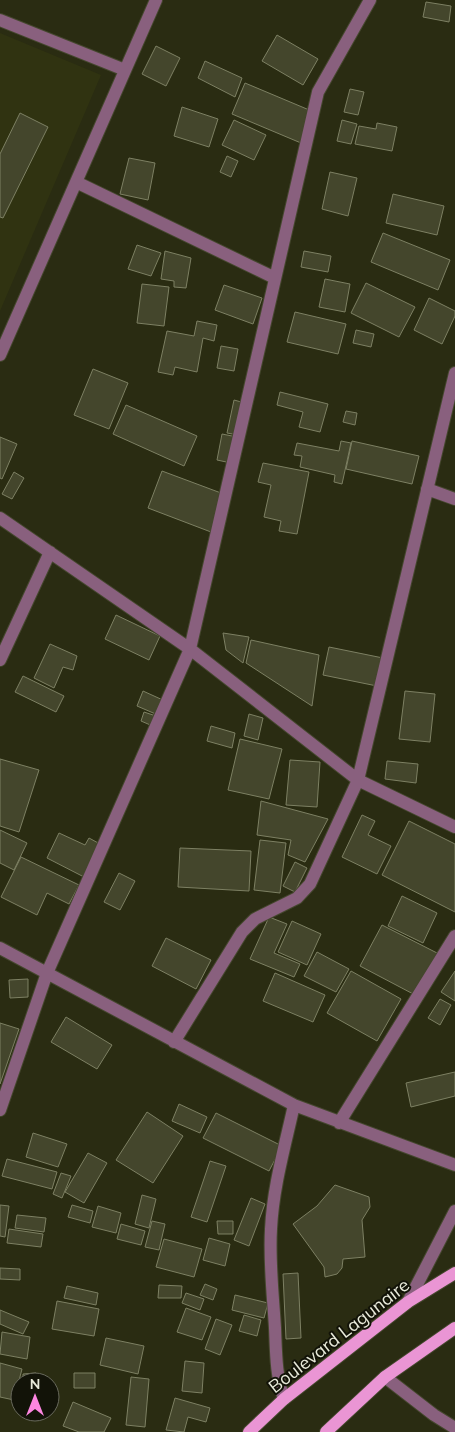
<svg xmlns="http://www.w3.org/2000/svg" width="455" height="1432" viewBox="0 0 455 1432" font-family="Mulish,sans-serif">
<rect width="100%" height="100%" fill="#2a2c12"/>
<!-- built -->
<path fill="#303311" d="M0,33L101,75L0,311Z"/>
<!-- building -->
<path fill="#44462c" stroke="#7d8063" d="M426,2L451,6L449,22L423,17Z
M277,35L318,59L303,85L262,61Z
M156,46L180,58L166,86L142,74Z
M205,61L242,78L235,97L198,78Z
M245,83L314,112L301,143L232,114Z
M350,89L364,92L358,115L344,112Z
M182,107L218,119L209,147L174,136Z
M20,113L48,127L3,218L0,217V154Z
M234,120L266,135L254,160L222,145Z
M342,120L357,124L351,144L337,141Z
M377,123L397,127L392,151L355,144L359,126L376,129Z
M227,156L238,161L231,177L220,172Z
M129,158L155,163L148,200L120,194Z
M330,172L357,178L348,216L322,209Z
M393,194L444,206L437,235L386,223Z
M383,233L450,260L438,290L371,262Z
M137,245L161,253L151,276L128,269Z
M165,251L191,258L186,288L174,287V281L161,279Z
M304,251L331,256L328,272L301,267Z
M325,279L350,284L345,312L319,307Z
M366,283L415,307L399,337L351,313Z
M142,284L169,287L164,326L137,323Z
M224,285L262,298L253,324L215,310Z
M429,298L455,311V316L442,344L414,330Z
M295,312L346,324L338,354L287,342Z
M197,321L217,325L214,341L203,338L197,372L175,367L173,375L158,372L167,331L194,336Z
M356,330L374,334L371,347L353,343Z
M221,346L238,349L234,371L217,368Z
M93,369L128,383L109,429L74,415Z
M280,392L328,404L320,432L299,427L303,412L277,405Z
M234,400L245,403L238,435L227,433Z
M126,405L197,436L184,466L113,434Z
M346,411L357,413L355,425L343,422Z
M222,434L237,437L231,463L217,460Z
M0,437L17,444L2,479L0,478Z
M341,441L351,443L342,484L334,482L335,475L300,467L302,456L294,455L297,443L339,451Z
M352,441L419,456L412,484L346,469Z
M263,463L309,472L297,534L279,531L281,521L264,517L271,485L258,482Z
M162,471L221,493L211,532L148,508Z
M14,472L24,478L12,499L2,494Z
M116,615L160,636L149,660L105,639Z
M223,633L249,637L243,663L226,650Z
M251,640L319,655L312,706L246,663Z
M50,644L77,656L73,670L63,667L54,688L34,678Z
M329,647L383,658L377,686L323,675Z
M23,676L64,696L56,712L15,692Z
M143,691L165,701L158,715L137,706Z
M405,691L435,694L430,742L399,739Z
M144,712L159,717L155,727L141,721Z
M249,714L263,718L258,740L244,736Z
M211,726L235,733L232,748L207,741Z
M240,739L282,749L269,799L228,790Z
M0,759L39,770L19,832L0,826Z
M290,760L320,762L317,807L286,805Z
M387,761L418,764L416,783L385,779Z
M261,801L328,819L305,862L288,855L291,840L257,835Z
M362,815L375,821L368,835L391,846L377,874L342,857Z
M409,821L455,844V912L382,875Z
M0,830L27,843L14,870L0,863Z
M59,833L85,845L89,838L100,844L84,877L47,858Z
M260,840L286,843L280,893L254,890Z
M180,848L251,851L249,891L178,887Z
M21,857L79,885L69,904L47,893L37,915L1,897Z
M295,862L307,868L295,892L283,886Z
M119,873L135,881L120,910L104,902Z
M402,896L437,913L423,943L388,926Z
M269,917L287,924L274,953L300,964L294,977L250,959Z
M292,921L321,934L307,965L278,952Z
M382,925L439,954L417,996L360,966Z
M166,938L211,960L196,989L152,966Z
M317,952L349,969L336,992L304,976Z
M351,971L401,999L377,1041L327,1013Z
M455,971V1001L441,992Z
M275,973L325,995L313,1022L263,1001Z
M28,979V997L10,998L9,980Z
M440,999L451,1005L440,1025L428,1018Z
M66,1017L112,1045L97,1069L51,1042Z
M0,1023L19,1029L0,1084Z
M455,1072V1096L411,1107L406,1083Z
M179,1104L207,1117L200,1133L172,1121Z
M147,1112L183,1136L153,1183L116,1160Z
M216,1113L282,1146L269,1171L203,1138Z
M33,1133L67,1144L58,1167L26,1157Z
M88,1153L107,1163L84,1203L65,1192Z
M7,1159L57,1172L52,1189L2,1176Z
M210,1161L226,1166L207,1222L191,1217Z
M61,1173L71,1176L62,1198L53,1194Z
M335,1185L369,1197L370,1207L362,1220L365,1257L343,1259L342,1268L337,1274L325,1277L324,1267L293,1224L317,1206Z
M142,1195L156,1199L149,1228L135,1224Z
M251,1198L265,1204L249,1246L234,1240Z
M0,1205L9,1206L5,1237L0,1236Z
M72,1205L93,1211L90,1223L68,1217Z
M98,1206L121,1213L116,1233L92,1227Z
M17,1215L46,1218L44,1232L15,1228Z
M152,1221L165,1224L159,1250L145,1247Z
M217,1221H233V1234H218Z
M121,1224L145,1231L141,1245L117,1239Z
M9,1229L43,1234L41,1247L7,1243Z
M209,1238L230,1244L225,1266L203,1260Z
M164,1239L202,1249L194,1277L156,1267Z
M0,1268L20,1269V1280L0,1279Z
M298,1273L301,1338L286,1339L283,1274Z
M205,1284L217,1289L213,1300L200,1295Z
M159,1285L182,1286L181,1298H158Z
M67,1286L98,1293L96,1305L64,1298Z
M186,1293L204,1299L200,1310L182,1303Z
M235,1295L268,1303L264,1318L232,1310Z
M57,1301L99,1309L94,1336L52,1329Z
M186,1308L211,1317L202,1340L177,1332Z
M0,1310L29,1322L23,1334L0,1324Z
M244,1315L261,1320L257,1336L239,1331Z
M216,1319L232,1325L220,1355L205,1349Z
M2,1332L30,1337L27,1359L0,1354Z
M106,1338L144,1346L138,1374L100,1365Z
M185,1361L204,1363L202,1393L182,1391Z
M0,1363L22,1369L14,1400L0,1397Z
M36,1373L37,1382H23V1374Z
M74,1373H95V1388H74Z
M131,1377L149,1379L145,1427L126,1425Z
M175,1398L210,1408L206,1422L188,1417L184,1432L166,1430Z
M73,1402L111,1418L104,1432H79L63,1426Z"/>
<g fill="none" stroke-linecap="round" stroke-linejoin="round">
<defs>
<path id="minor" d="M0,20L125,70
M76,182L275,278
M0,355L156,0
M427,489L455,499
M0,518L190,649L358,780L455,827
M0,660L50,552
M0,948L294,1105L455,1165
M174,1042L242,932L255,919L297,898L310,884L358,780L455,373
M0,1110L47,973L190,649L318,92L370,0
M339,1123L455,936
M408,1302L455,1211
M385,1377L434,1415L455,1428
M284,1399C276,1377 276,1352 275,1328C273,1295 269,1262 271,1229C273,1187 285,1146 294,1105"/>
<path id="major" d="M249,1432L284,1399L408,1302L455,1273
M326,1432L385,1377L455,1328"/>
</defs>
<!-- minor casing -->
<use href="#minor" stroke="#45472e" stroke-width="14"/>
<!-- major casing -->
<use href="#major" stroke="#45472e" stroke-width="14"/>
<!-- minor -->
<use href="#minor" stroke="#89607e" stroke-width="12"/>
<!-- major -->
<use href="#major" stroke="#ea95d4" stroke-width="12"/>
</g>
<g text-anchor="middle" stroke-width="4" stroke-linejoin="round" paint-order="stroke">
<!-- street labels -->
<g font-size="18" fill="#e8eada" stroke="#121308">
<text transform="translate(339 1336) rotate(-38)" y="6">Boulevard Lagunaire</text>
</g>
</g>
<!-- north arrow -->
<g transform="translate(35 1397)"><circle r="24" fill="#121308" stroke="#68695c"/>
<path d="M0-4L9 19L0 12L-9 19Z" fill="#fd86e1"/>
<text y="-8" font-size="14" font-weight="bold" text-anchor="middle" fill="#e8eada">N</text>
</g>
</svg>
